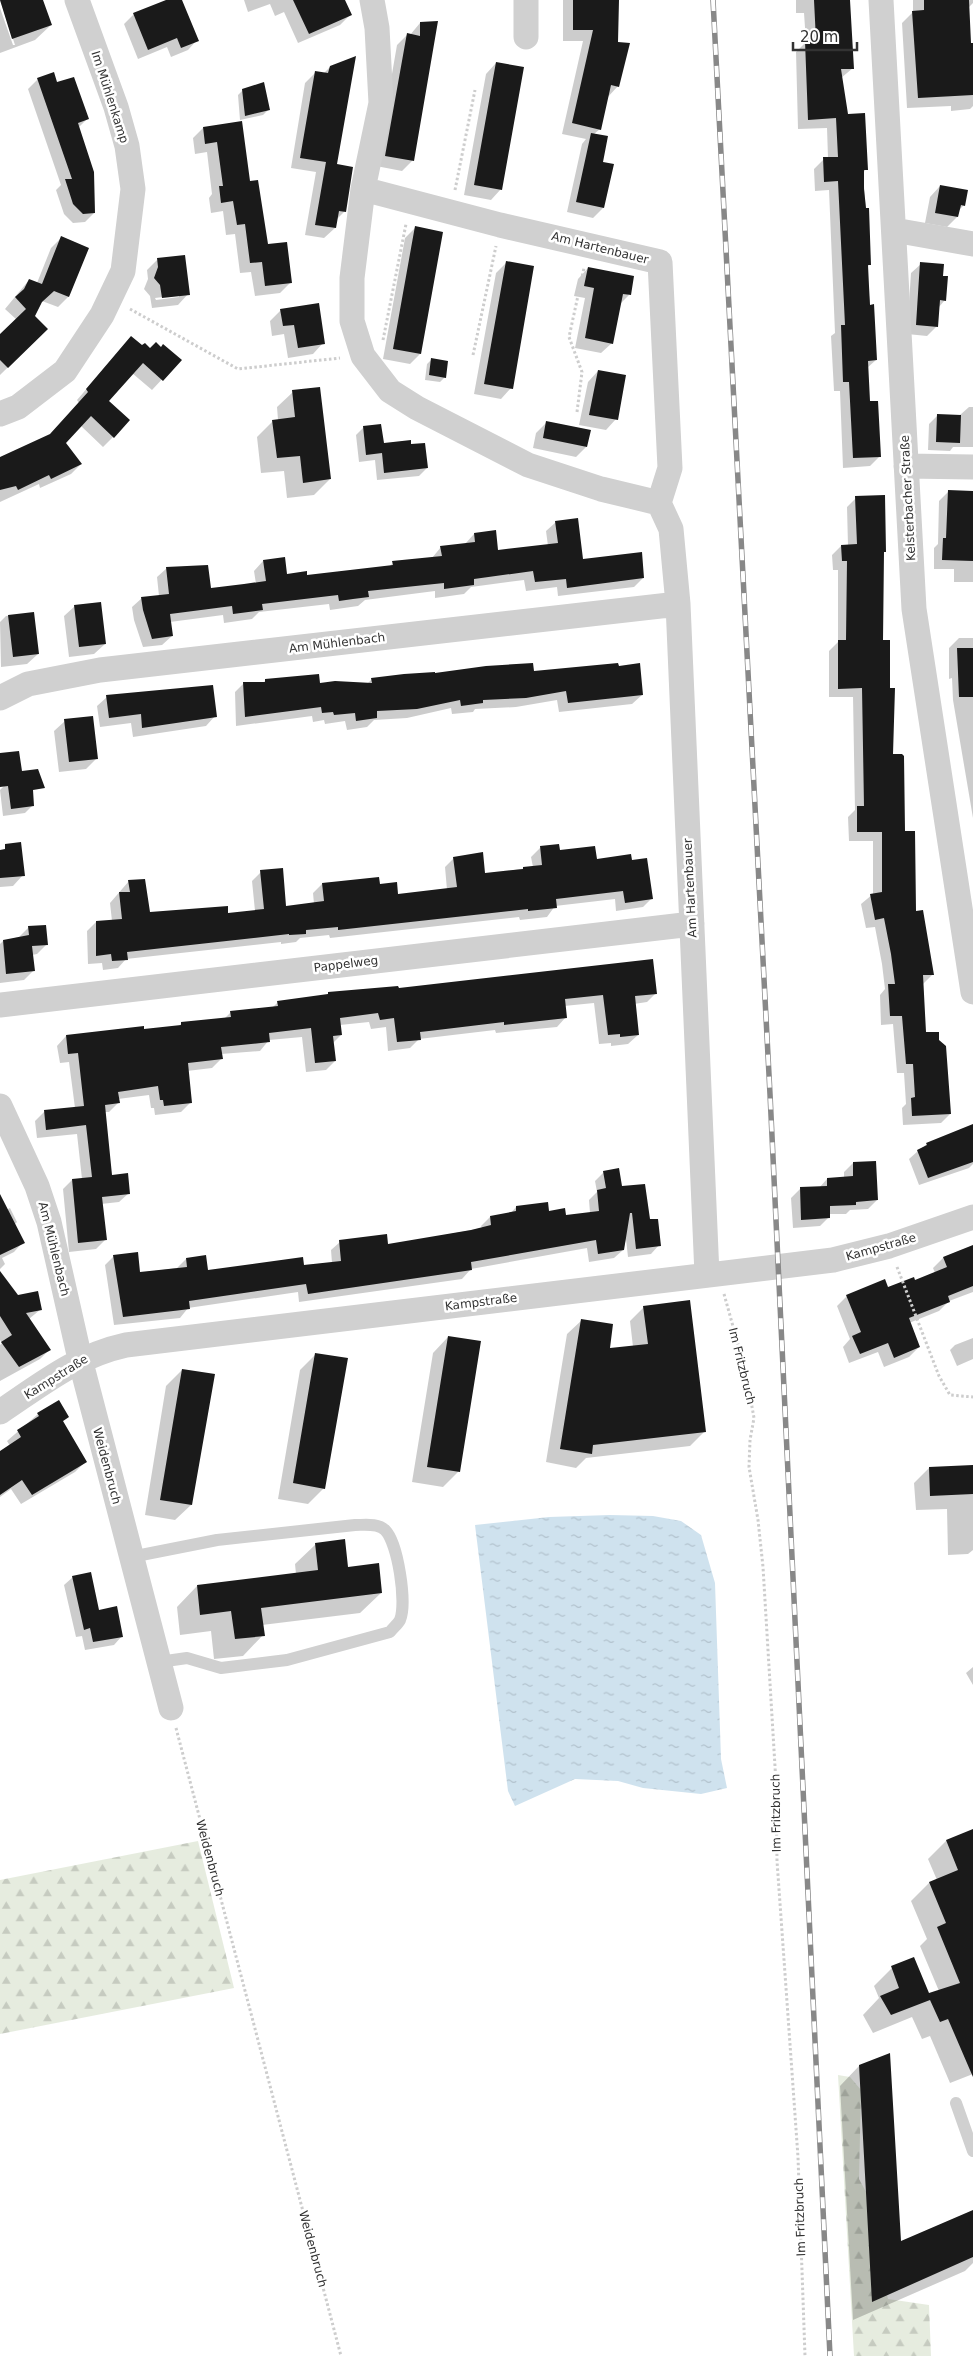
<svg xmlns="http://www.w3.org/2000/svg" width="973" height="2356" viewBox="0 0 973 2356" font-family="'DejaVu Sans',sans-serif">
<defs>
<pattern id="forest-firs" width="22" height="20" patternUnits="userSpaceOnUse" patternTransform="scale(1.25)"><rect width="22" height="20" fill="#e6ecdf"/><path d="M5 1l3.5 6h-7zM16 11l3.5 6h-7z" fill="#c6cbc0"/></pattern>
<pattern id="water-ripples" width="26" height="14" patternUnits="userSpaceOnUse" patternTransform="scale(1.25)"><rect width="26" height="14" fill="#cfe2ee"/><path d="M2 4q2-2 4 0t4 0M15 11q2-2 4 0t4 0" fill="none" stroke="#b2c2cd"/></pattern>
</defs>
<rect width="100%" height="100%" fill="#fff"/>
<!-- forest -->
<path fill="url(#forest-firs)" d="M198,1841L234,1988L0,2034V1880Z
M838,2075L850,2077L861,2090L859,2179L872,2203L874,2241L888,2299L929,2305L931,2356H854Z"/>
<!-- water -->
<path fill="url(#water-ripples)" d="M610,1515L653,1516L681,1521L701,1535L715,1583L721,1759L727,1788L701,1794L643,1788L618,1781L575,1779L515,1806L508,1791L475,1525L549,1517Z"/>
<!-- shadow -->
<path fill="#0003" fill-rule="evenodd" d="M0,0H42L51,25L35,40L0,53V8L13,45H15Z
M170,0H181L197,40L188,50L171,57L167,47L138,59L124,24L134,14Z
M244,0H344L350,15L340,25L298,43L284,12L275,16L270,4L248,12Z
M563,0H618V86L607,98L600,129L594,134L602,163L603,208L593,218L567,212L582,144L586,139L562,134L583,41H563Z
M796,0H849L853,68L841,78L847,115L866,169L863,173L870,264L867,267L868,286L876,360L867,368L869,402L880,456L870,466L843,468L840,391H834L831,336L835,333L829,190L815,191L814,169L824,159L828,158L827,128L798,129L796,52L806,42L804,13H796Z
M913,0H973V3L968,8L970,44H973V106L970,109L951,111V106L907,108L902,23L913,12Z
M436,22L412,161L402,171L376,166L397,45L407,35H410L420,23Z
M496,63L501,189L491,200L464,195L486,74Z
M330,67L336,165L344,212L336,220L335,228L324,238L305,235L316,172L291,168L305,83L315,73L323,74Z
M38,79L57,84L87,119L78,128L94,213L85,222L73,223L64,214L56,190L61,185L28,89Z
M243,90L268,110L263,115L240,120L238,95Z
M241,123L249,182L267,245L291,282L280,293L255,296L251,272L240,273L235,234L226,235L223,211L211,213L209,198L212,194L207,152L195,154L193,138L203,128Z
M940,186L964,205L958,211L957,217L947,227L925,223L930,197Z
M415,228L420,354L410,364L383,359L405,238Z
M62,237L88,249L68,297L58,307L42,301L34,316L47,329L0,375V336L17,320L5,309L29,280L37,283L51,248Z
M157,260L188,294L178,305L152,308L150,296L144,289L148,279L147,270ZM179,295V297L156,300L155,298Z
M506,263L511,388L501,399L474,394L496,273Z
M921,264L942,277L945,300L938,308L936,327L927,336L907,334L911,273Z
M588,268L629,295L619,305L612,343L601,353L575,348L585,298L574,296L578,279Z
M281,310L323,343L313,354L288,358L284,334L272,336L270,321Z
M131,337L142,347L180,360L152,390L132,373L107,401L113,437L103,447L80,425L64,443L81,464L71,474L40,488L39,484L0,502V460L49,436L79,403L77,400Z
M432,359L445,377L440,382L425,380L427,364Z
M598,371L616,419L606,430L579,425L588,382Z
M293,392L330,479L314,495L287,498L284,471L261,473L257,437L273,421L278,420L277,407Z
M969,407H973V447H953L950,451L928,450L929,424L938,415H960Z
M547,422L586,447L576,457L533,448L536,433Z
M364,427L382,444L427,468L419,476L377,480L375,460L359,462L356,435Z
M948,492L973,494V582H954V569H934V548L938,544L939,501Z
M856,498L885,551L883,553L882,641L892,755L915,913L933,974L923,984L925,1034L950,1114L941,1123L903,1125L902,1108L906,1104L904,1073H897L893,1024L881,1025L880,995L885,989L882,964L875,927L866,928L861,904L873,894V841H849L848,817L855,810L853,697H829V651L838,642V570H833L832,555L841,546H848L847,507Z
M556,522L581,561L643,578L634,587L558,596L557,587L526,591L524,580L471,587L464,594L435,598V591L365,600L358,606L330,610L329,604L259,612L252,619L224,623L223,615L170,622L172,636L162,645L143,647L134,620L132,607L142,598L159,596L157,577L167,568L210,589L256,584L254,571L263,561L286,575L306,577L389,567L393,563L432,558L441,547L465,544L474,534L495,532L497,551L548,546L546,531Z
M75,606L105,644L94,654L69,657L64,616Z
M33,613L38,654L27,664L1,667L0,622L6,616Z
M959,638H973V818L953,700L952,678L949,679V648Z
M532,673L642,695L632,704L559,712L557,700L516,707L475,709L473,712L452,714L451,708L407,718L374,720L367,727L347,730L345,721L325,724L324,720L313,722L312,716L236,726L235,692L244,683L262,684L265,681L319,684H367L372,679Z
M107,697L215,716L206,726L133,737L131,723L100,727L97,706Z
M65,721L97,758L86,769L59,772L54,731Z
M8,782L33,805L25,813L3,816L0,790Z
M540,848L596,861H631L652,898L643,907L616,911L615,899L555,906L547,917L520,920L519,917L330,938L329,935L300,938L296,942L281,944V942L126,959L118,968L103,970L102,963L88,964L87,931L96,922L112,921L110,903L129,881L148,913L227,915L255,911L252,881L261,872L285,907L314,904L313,893L322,884L379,886L397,896L447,890L445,867L454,858L484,875L533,867L531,857Z
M0,852L23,875L13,886L0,887Z
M29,927L47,944L37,954L32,955L34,970L24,980L0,983V944L3,941L19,937Z
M398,990L656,993L647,1002L634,1004L638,1035L628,1044L611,1046V1043L599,1044L594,1003L564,1006L566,1017L557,1027L496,1033L495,1030L419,1039L410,1048L388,1051L386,1027L371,1029L369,1022L340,1025L341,1035L333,1043L335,1061L326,1070L306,1072L302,1037L269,1040L260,1051L221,1054V1059L212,1068L187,1071L191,1102L181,1112L155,1115L154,1108H151L149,1095L118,1099V1103L109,1112H104L111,1176L129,1193L119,1202L101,1204L105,1240L96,1249L69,1252L63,1189L72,1180L82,1179L77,1134L37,1138L35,1121L44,1112L75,1108L69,1062L60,1063L57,1046L66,1036L178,1027L182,1023L224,1019L231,1012L272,1008L278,1002L326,996L328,994Z
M973,1135V1164L969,1168L919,1185L909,1159L918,1151L927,1144Z
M853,1163L877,1200L868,1209L850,1210L846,1214H829V1217L820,1226L793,1228L791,1198L800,1189L819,1188L827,1179L844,1178V1172Z
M604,1172L621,1188L649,1221L659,1245L651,1254L628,1257L626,1239L623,1250L614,1258L589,1262L587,1248L471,1269L462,1279L299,1302L298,1292L188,1308L180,1318L114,1325L105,1265L114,1256L139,1273L177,1268L186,1259L207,1272L332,1263L331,1250L340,1242L387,1246L482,1228L481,1226L490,1217L510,1214L516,1207L565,1216L590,1213L589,1200L597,1192L595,1181Z
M10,1208L17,1222L14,1225L23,1242L14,1252L2,1258L5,1264L0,1269V1213Z
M973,1246V1292L949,1301L939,1311L909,1323L919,1347L909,1357L884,1367L878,1352L849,1363L843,1347L850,1339L837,1306L847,1296L914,1282L935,1273L933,1268L943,1258Z
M0,1273L18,1297L41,1309L29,1319L49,1350L40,1359L0,1381V1345L2,1343L0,1340Z
M644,1307L704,1432L690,1446L586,1458L576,1468L546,1462L567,1334L582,1320L608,1349L633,1347L630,1321Z
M448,1337L459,1471L443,1487L412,1482L433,1353Z
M973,1338V1359L957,1366L950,1350L955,1345Z
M316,1354L324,1488L308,1504L278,1499L300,1370Z
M182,1370L191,1505L175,1520L145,1515L166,1386Z
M38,1414L68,1417L62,1422L85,1462L75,1472L21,1504L11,1489L0,1497V1453L10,1446L7,1441Z
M973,1466V1550L968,1554L948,1555L947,1509L916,1510L914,1483L929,1468Z
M316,1544L381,1593L360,1613L262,1625L263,1635L243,1656L214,1659L211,1631L180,1635L177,1607L197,1586L296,1574L295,1564Z
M73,1577L98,1611L122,1636L114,1645L85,1650L82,1636L76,1637L64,1585Z
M973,1667V1685L966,1673Z
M973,1830V2074L950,2083L930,2036L922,2039L912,2017L873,2033L863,2015L879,1998L874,1986L892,1968L928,1994L939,1991L920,1946L927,1939L911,1901L929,1883L937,1880L928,1859L946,1841Z
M859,2066L899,2243L973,2222V2263L965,2271L853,2320L840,2086Z"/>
<!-- building -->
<path fill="#1a1a1a" d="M0,0H43L52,25L12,39Z
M166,0H182L199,41L181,48L177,38L148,50L133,13Z
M293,0H345L352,15L309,34Z
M573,0H619L618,42L630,43L619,87L611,85L601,130L572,123L593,30H573Z
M814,0H850L854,69H841L848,114L865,113L868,170H864V189L866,208H869L871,265H868L869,286L870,305L874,304L877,360L868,361L870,401H878L881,457L853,458L849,382H843L841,325H845L838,181L824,182L823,157H838L836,118L808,120L805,41L816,40Z
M924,0H969L971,43H973V95L918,98L912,11L924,10Z
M438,21L414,161L385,156L407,33L420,36V22Z
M356,56L337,164L353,167L346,212L339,211L336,228L315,225L326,162L300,158L315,71L328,73L330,66Z
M496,62L524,67L502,190L474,185Z
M54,72L57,82L74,77L89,119L78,123L94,172L95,213L83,214L73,204L65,179H72L37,78Z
M264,82L270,110L245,116L242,89Z
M242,121L250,181L258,180L268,244L287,242L292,283L265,286L262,262L250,263L245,224L237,225L233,201L221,203L219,186H223L217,142L205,144L203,127Z
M591,133L608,136L603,162L614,164L604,208L576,202Z
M940,185L968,190L965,206L961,205L958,217L935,213Z
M415,226L443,232L421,354L393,349Z
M61,236L89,248L69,297L54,291L42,302L35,316L48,329L8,368L0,360V334L26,309L15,297L24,289L29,279L42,284Z
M185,255L190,295L162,298L160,285L154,278L158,267L157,258Z
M506,261L534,266L513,389L484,384Z
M920,262L944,264L943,276H948L946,301L940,300L938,327L916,325Z
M588,267L634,276L631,295L623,294L613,344L585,338L594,288L584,286Z
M319,303L325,344L298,348L294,325L283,326L280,309Z
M131,336L142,345L145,343L150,348L156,342L161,347L163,344L182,360L163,381L143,363L109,401L130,420L114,438L91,416L66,443L82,464L51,479L49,475L18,490L16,486L0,490V457L50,434L88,392L86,389Z
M431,358L448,361L446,378L429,375Z
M598,370L626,375L618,420L589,415Z
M320,387L331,479L303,483L300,456L277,458L272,420L295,417L292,390Z
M937,414L961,415L960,443L936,442Z
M546,421L591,430L587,447L543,438Z
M381,424L384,443L411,440V444L425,443L428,468L384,473L382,453L366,455L363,426Z
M948,490L973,491V561L942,560L943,538H946Z
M885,495L886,552H884L883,640H890V688H895L893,754H902L904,756L905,831H915L916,911L923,910L934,975H923L926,1032H939V1040L946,1046L951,1114L912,1116L911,1098L915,1097L913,1064H906L902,1016H890L888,984H895L891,954L884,918L875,920L870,894L882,892V832H857V806H864L862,688L838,689V640H846L847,561H842L841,545L857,544L855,496Z
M578,518L583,559L642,552L644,578L567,588L566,579L535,582L533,571L474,579V585L444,589V583L368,591L369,597L353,599L339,601L338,595L262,604L263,610L233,614L232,606L170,614L173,636L152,639L143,610L141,597L169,594L166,567L208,565L211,588L244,584L266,581L263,560L285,557L287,574L307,571V575L393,565L392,561L442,556L440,546L475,542L474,533L496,530L498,550L558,543L555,521Z
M101,602L106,644L79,647L74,605Z
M34,612L39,654L13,657L8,615Z
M957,648H973V697H959Z
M533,663L534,671L618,663L619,666L640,663L643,695L568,703L566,691L526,698L483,700V703L461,706L460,700L417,709L377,711V718L356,721L355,713L334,715L333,712L322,713L321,707L245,717L243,682H265V679L319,674L320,683L335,681L372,683L371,678L404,674L435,672V673L486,666Z
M213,685L217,717L142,728L141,714L109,718L106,695Z
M93,716L98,759L69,762L64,719Z
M19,751L22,771L38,769L45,788L33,790L34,806L11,809L8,786L0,787V753Z
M21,842L25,876L0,878V850L5,849V844Z
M559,844L560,850L595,846L597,859L631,854L632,860L647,858L653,899L625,903L623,891L556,899L557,908L528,911V909L338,930V927L306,930V934L289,935V934L127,952L128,960L112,961L111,954L96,956V921L122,919L119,892H130L128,880L145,879L150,912L228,906V913L264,909L260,870L283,868L286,906L324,901L322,883L379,877L380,884L397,882L398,894L457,887L453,857L483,852L485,873L523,869V867L542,865L540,846Z
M46,925L48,945L32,946L35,971L6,974L3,940L29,935L28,926Z
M653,959L657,994L635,996L639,1035L620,1037V1034L608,1035L603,995L565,999L567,1018L504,1025V1022L429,1031L420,1032L421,1040L397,1042L394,1018L380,1020L378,1013L340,1018L342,1035L333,1036L336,1061L315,1063L311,1028L269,1033L270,1042L221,1047L223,1059L188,1063L192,1103L164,1106L163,1100H160L158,1086L118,1092L120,1103L105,1105L112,1175L128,1173L130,1194L102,1197L107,1240L78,1243L72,1179L92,1177L86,1125L46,1130L44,1110L84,1106L78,1053L68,1054L66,1035L144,1026V1029L181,1025V1022L231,1017L230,1011L278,1006L277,1001L328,994V992L398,986L399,988Z
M973,1124V1162L928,1178L917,1150L927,1145L926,1143Z
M876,1161L878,1200L856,1202V1205L830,1206V1218L801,1220L800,1187L827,1186V1178L853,1176V1162Z
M619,1168L622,1186L645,1184L650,1219H658L661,1246L636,1249L632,1213H630L624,1250L598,1254L596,1240L471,1262L472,1270L308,1294L306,1284L189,1301L190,1309L123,1317L113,1255L138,1252L140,1272L187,1267L186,1258L206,1255L208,1270L303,1257L304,1265L341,1261L339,1240L387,1234L388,1244L471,1230L491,1225L490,1216L516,1211V1206L548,1202L549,1211L565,1208L566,1215L599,1211L597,1190L606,1188L603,1171Z
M0,1194L25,1243L0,1255Z
M973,1245V1286L948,1296L950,1302L909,1318L920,1347L894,1358L888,1343L860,1354L852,1336L861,1332L846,1295L885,1279L888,1287L914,1277L915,1280L947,1267L943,1257Z
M0,1271L18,1295L38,1291L42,1310L26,1313L51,1350L19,1367L1,1342L12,1335L0,1316Z
M690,1300L706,1432L593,1445L592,1454L560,1449L581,1319L613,1324L610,1348L648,1344L643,1306Z
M448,1336L481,1341L460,1472L427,1467Z
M315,1353L348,1358L325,1489L293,1483Z
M182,1369L215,1374L192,1505L160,1500Z
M59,1400L69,1417L63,1421L87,1462L32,1495L22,1480L0,1495V1451L21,1437L17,1430L39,1416L37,1413Z
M973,1465V1494L930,1496L929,1467Z
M345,1539L348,1567L379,1563L382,1593L261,1608L265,1636L235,1639L231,1611L200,1615L197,1585L318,1570L315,1543Z
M91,1572L99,1610L117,1606L123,1637L93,1642L90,1628L84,1630L72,1576Z
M973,1829V2077L948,2019L940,2022L930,2000L891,2015L880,1996L899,1988L891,1966L914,1957L929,1993L960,1983L937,1927L946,1923L929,1882L958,1870L946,1840Z
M890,2053L901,2241L973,2210V2257L872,2302L859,2065Z"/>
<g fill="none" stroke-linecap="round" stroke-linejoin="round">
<!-- path -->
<path stroke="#cdcdcd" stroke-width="3" stroke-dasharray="2.5 2.5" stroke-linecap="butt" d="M455,190L475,90
M130,309L238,369L340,358
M383,340L406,224
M473,355L496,246
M577,412L582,372L569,337L584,268
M897,1267L939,1376L950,1395L973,1397
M724,1294L746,1373L754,1418L750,1440L749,1467L758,1520L763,1567L776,1783L777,1861L798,2157L805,2356
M176,1728L341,2356"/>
<!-- lane -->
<path stroke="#d0d0d0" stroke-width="12" d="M131,1557L217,1540L355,1525C365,1525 378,1523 385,1530C398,1543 407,1603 400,1620C398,1624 393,1628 390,1632L287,1660L221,1668L187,1658L159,1662
M956,2103L973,2151"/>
<!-- street -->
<path stroke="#d0d0d0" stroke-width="25" d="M372,0L377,28L381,103L363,189L352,278V321L363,356L390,391L417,408L528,465L601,489L659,503L671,529L678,604L707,1275
M526,0V37
M881,0L914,609L973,992
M363,189L500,225L660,262L670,468L659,503
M894,230L973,244
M0,414L18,407L65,371L102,315L123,271L133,189L127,146L116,107L77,0
M906,466L973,467
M0,698L28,684L100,670L678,604
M0,1005L692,924
M0,1106L37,1186L49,1222L80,1359L171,1708
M0,1412C42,1384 76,1356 126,1345L833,1260L889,1246L973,1217"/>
<defs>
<path id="rail" d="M713,0L770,1094L830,2356"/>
</defs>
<!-- rail casing -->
<use href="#rail" stroke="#888" stroke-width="5.5"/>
<!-- rail -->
<use href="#rail" stroke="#fff" stroke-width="4" stroke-dasharray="11" stroke-linecap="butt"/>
</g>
<g text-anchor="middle" stroke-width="5" stroke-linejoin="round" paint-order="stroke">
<!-- street labels -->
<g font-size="12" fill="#333" stroke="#fff">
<text transform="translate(110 97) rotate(72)" y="4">Im Mühlenkamp</text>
<text transform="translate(600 248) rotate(14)" y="4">Am Hartenbauer</text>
<text transform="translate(908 498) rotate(-93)" y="4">Kelsterbacher Straße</text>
<text transform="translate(337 643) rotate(-7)" y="4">Am Mühlenbach</text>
<text transform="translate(690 888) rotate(-93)" y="4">Am Hartenbauer</text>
<text transform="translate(346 964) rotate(-7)" y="4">Pappelweg</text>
<text transform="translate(881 1247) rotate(-16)" y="4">Kampstraße</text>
<text transform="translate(54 1249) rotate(76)" y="4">Am Mühlenbach</text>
<text transform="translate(481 1302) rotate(-7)" y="4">Kampstraße</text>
<text transform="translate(742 1366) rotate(76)" y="4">Im Fritzbruch</text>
<text transform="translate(56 1377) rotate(-32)" y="4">Kampstraße</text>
<text transform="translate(107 1466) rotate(75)" y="4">Weidenbruch</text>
<text transform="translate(776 1813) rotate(-91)" y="4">Im Fritzbruch</text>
<text transform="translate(210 1858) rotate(75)" y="4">Weidenbruch</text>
<text transform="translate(800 2217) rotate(-92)" y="4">Im Fritzbruch</text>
<text transform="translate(313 2249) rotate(75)" y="4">Weidenbruch</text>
</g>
</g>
<!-- scale -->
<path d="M793 42v8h64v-8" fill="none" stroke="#333333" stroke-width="2.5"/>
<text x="800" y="42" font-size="15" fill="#333333" stroke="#ffffff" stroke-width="4" paint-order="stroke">20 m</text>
</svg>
